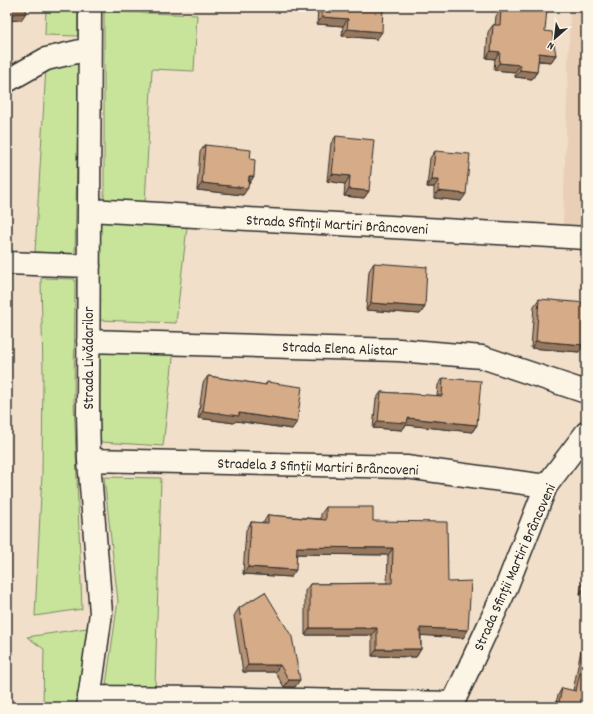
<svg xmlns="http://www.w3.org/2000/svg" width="593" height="714" viewBox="0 0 593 714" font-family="Dekko,sans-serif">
<rect width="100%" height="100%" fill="#f1dfc9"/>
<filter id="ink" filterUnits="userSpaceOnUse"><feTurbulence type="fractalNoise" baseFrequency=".025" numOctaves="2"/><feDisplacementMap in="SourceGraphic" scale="8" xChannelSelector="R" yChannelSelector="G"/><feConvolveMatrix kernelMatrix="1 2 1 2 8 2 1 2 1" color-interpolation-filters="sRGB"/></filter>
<g filter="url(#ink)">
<!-- built -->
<path fill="#e9cfb6" d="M570,7H586V226L563,225Z"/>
<!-- green -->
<path fill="#c8e49b" stroke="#7a8863" d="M46,7H78V36L45,35Z
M104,11L197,15L194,71L152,69L145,204L104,202Z
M79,63L75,254L35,252L46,67Z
M100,221L187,227L176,323L99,320Z
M41,278L75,279L74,401L82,609L35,616L42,474L43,372Z
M99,347L174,349L163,446L100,442Z
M104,477L161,478L155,688L106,685L118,601Z
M87,628L78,707H43L44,649L27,637Z"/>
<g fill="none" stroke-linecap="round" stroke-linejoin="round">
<defs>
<path id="minor" d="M7,81L46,59L89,49
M89,210L586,238
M7,263L89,266
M88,341L399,350L482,357L586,392
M89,460L406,467L546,486
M89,697L203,698L453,703
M88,707L101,613L89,460L88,413L90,7
M451,707L506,588L546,486L586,433"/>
</defs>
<!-- minor casing -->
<use href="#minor" stroke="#2b2b2b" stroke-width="25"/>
<!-- minor -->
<use href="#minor" stroke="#fcf5e5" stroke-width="22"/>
</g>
<!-- wall -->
<path fill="#b89375" stroke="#2b2b2b" d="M318,7H383L377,39L342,36L343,26L317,24Z
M522,7H529L545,31L556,55L551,62L538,61L537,72L532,79L515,77V72L494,70L495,59L486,58L488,32L493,25H495L496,16L501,9L520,10Z
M336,136L369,191L364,198L344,196L345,184L327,181L331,143Z
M205,145L254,176L249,184L243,195L197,190L200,152Z
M435,151L461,201L434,198V187H427L430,158Z
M374,263L425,307L420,314L366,310L369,271Z
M539,299L579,352L531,348L534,306Z
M208,376L265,385L267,382L292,429L236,421L234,423L198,418L203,383Z
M443,378L477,425L472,432L406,425L402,430L373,428L376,399L381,392L437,396L438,385Z
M326,507L373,521L448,582L468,630L463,638L421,635V649L416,657L372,656V635H305V591L310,584L387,583L388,555L297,554L291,577L243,574L246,530L251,522L263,523L268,515L321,519V514Z
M586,570V596L580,594L584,574Z
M265,592L295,687H284L275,672H243L234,616L239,608Z
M586,640V707H555L558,695L562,688L573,691L582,645Z"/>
<!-- shaded-wall -->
<path fill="#96785f" stroke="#2b2b2b" d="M26,13L21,20L7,21V14Z
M322,17L348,19L343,26L317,24Z
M347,29L382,32L377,39L342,36Z
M491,51L500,52L495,59L486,58Z
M539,53L556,55L551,62L534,60Z
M499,63L520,65L515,72L494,70Z
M520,70L537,72L532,79L515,77Z
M332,174L350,176L345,184L327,181Z
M249,176H254L249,184Z
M432,180H439L434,187H427Z
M202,183L248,188L243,195L197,190Z
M349,189L369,191L364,198L344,196Z
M438,191L466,194L461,201L434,198Z
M371,303L425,307L420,314L366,310Z
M536,341L584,345L579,352L531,348Z
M203,411L239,413L297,422L292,429L236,421L234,423L198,418Z
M408,418L477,425L472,432L406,425L402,430L373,428L378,421Z
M297,547L393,548L388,555L292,554Z
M248,567L296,570L291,577L243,574Z
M585,587H586V596L580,594Z
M310,628H377L372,635H305Z
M420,628L468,630L463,638L415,635Z
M377,649H421L416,657L372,656Z
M248,665H280L275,672H243Z
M289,680H300L295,687H284Z"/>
<!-- building -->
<path fill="#d6ab88" stroke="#2b2b2b" d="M7,7H26V13L7,14Z
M322,7H383L382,32L347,29L348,19L322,17Z
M523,7L547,9L545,31L552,32L556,55L539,53L537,72L520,70V65L499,63L500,52L491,51L493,25H500L501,9L522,10Z
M336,136L374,140L369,191L349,189L350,176L332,174Z
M205,145L251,150L250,159L255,160L254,176H249L248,188L202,183Z
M435,151L470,154L466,194L438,191L439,180H432Z
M374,263L427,267L425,307L371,303Z
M539,299L586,303V325L584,345L536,341Z
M208,376L266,385L267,382L302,387L297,422L239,413V416L203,411Z
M443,378L481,381L477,425L408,418L407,423L378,421L381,392L442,396Z
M326,507H373V521L447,522L448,582L471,581L468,630L420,628L421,649H377V628H310V584L392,583L393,548L297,547L296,570L248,567L251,522L268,523V515L326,520Z
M265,592L292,637L300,680H289L280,665H248L239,608Z
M586,644V707H558L562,688L576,691Z"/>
</g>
<g text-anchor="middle" stroke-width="4" stroke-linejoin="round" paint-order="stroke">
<!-- street labels -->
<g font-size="15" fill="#2b2b2b" stroke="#fcf5e5">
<text transform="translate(337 224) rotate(3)" y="5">Strada Sfînții Martiri Brâncoveni</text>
<text transform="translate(340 348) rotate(2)" y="5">Strada Elena Alistar</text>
<text transform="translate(88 358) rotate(-90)" y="5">Strada Livădarilor</text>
<text transform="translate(318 466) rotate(2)" y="5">Stradela 3 Sfinții Martiri Brâncoveni</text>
<text transform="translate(514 567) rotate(-66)" y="5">Strada Sfinții Martiri Brâncoveni</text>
</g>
</g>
<!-- margin -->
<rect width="593" height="714" fill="none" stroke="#fcf5e5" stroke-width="24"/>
<rect x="12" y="12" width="569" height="690" fill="none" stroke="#2b2b2b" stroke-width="1.5" filter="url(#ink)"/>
<!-- north arrow -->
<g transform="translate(555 38) rotate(208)" stroke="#fcf5e5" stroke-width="3" paint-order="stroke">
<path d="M0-3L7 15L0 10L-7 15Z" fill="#2b2b2b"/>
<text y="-6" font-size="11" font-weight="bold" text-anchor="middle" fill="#2b2b2b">N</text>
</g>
</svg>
